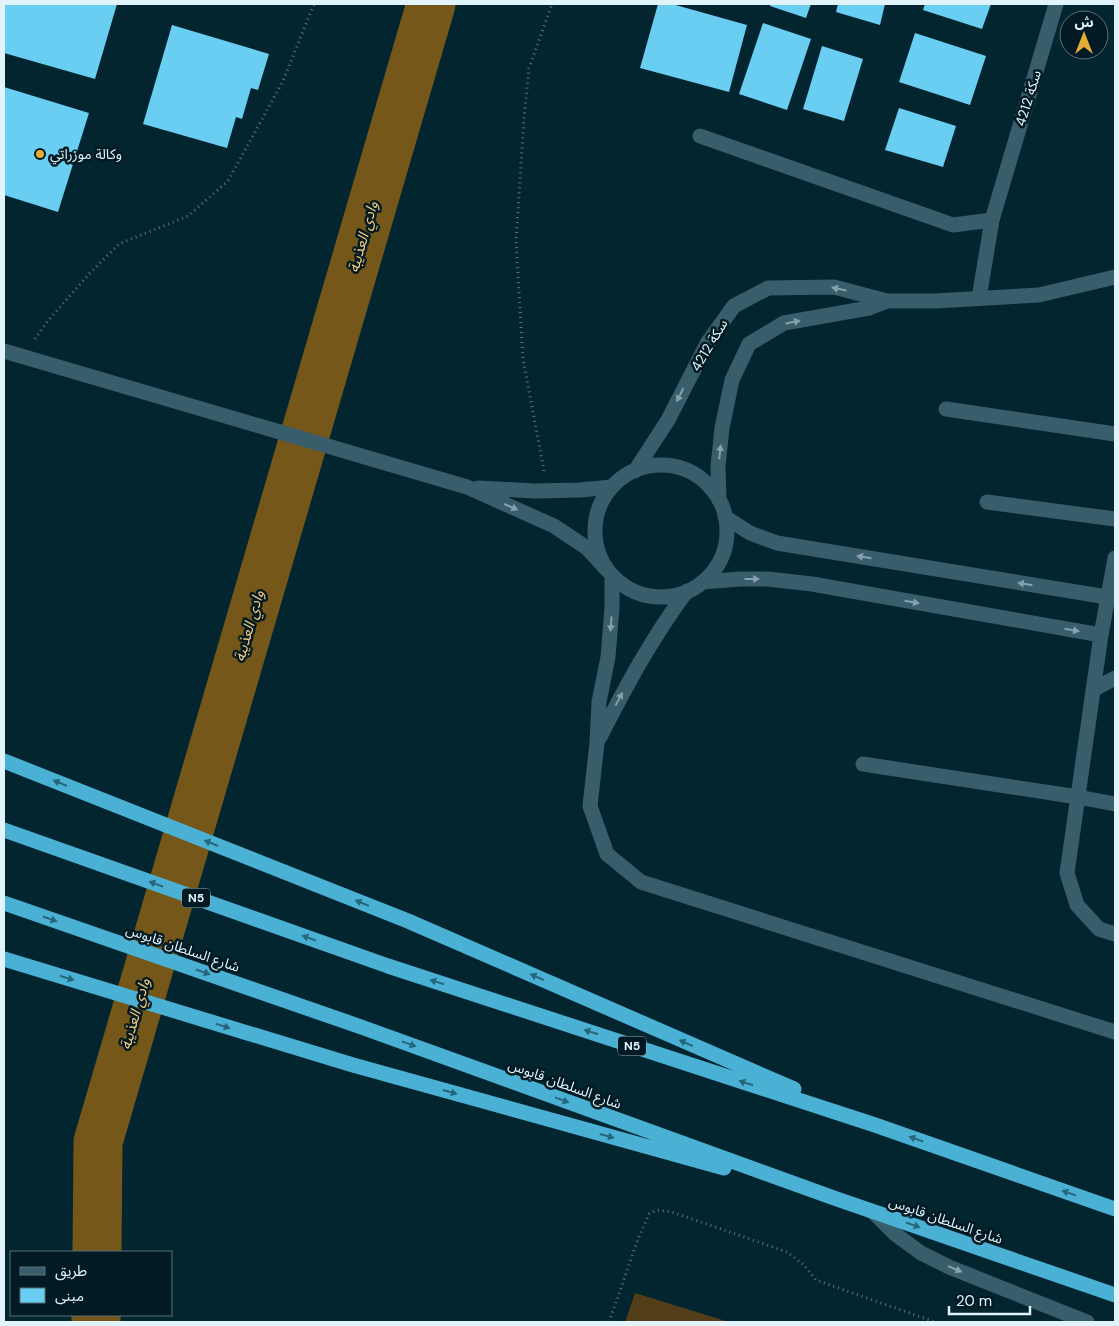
<svg xmlns="http://www.w3.org/2000/svg" width="1119" height="1326" viewBox="0 0 1119 1326" font-family="'DM Sans','Noto Sans Arabic',sans-serif">
<rect width="100%" height="100%" fill="#022530"/>
<!-- green -->
<path fill="#523f19" d="M635,1293L729,1322H625Z"/>
<g fill="none" stroke-linecap="round" stroke-linejoin="round">
<!-- river -->
<path stroke="#745719" stroke-width="49" d="M97,1252L98,1142L431,4
M96,1322V1315"/>
</g>
<!-- building -->
<path fill="#69cef2" d="M4,4H117L95,79L4,53Z
M658,4H672L747,25L729,92L640,68Z
M771,4H811L806,18L770,6Z
M838,4H885L880,25L836,12Z
M925,4H991L982,29L923,10Z
M763,23L811,39L787,110L739,94Z
M172,25L269,54L258,90L251,88L242,119L236,117L227,148L143,124Z
M915,33L986,56L970,105L899,82Z
M822,46L863,59L844,121L803,109Z
M4,87L89,113L58,212L4,195Z
M899,108L956,126L943,167L885,150Z"/>
<g fill="none" stroke-linecap="round" stroke-linejoin="round">
<!-- path -->
<path stroke="#59757f" stroke-width="3" stroke-dasharray="1 4" stroke-linecap="butt" d="M35,339L47,322L90,273L119,244L188,216L228,181L283,81L314,4
M544,471L523,359L516,241L524,119L529,68L552,4
M609,1322L638,1239L649,1214L657,1210L672,1212L787,1252L804,1265L816,1280L935,1322"/>
<!-- minor -->
<path stroke="#385d6b" stroke-width="15" d="M700,136L953,225L992,220L1056,4
M979,298L992,220
M4,351L467,487L554,526L587,548L607,570
M946,409L1115,434
M595 531a66 66 0 1 1 132 0a66 66 0 1 1-132 0Z
M635,471L668,420L708,342L734,306L768,288L834,287L887,301H935L1039,295L1115,277
M478,488L535,491L580,490L612,487
M719,500L718,466L722,428L732,380L749,344L784,323L869,308L887,301
M987,502L1115,519
M725,517L750,533L777,543L1107,597
M1115,558L1101,635L1067,873L1077,905L1099,929L1115,934
M612,575V608L608,657L599,702L597,743L590,806L607,854L641,882L1115,1032
M703,582L740,579H768L812,584L1101,635
M1093,690L1115,678
M600,737C626,686 653,636 687,591
M863,764L1078,797L1115,804
M873,1212L895,1234L921,1253L949,1267L1087,1322"/>
<!-- highway -->
<path stroke="#4ab1d4" stroke-width="15" d="M4,761L408,921L794,1089
M4,830L388,966L875,1125L1115,1209
M4,903L364,1028L834,1198L1115,1295
M4,959L353,1065L724,1168"/>
</g>
<!-- one-way arrows -->
<defs><path id="oneway-solid" d="M-6-.8H1V-3.2L6.5 0L1 3.2V.8H-6Z" transform="scale(1.25)"/></defs>
<g fill="#84a1ac">
<use href="#oneway-solid" transform="translate(839 289) rotate(-168)"/>
<use href="#oneway-solid" transform="translate(793 322) rotate(-11)"/>
<use href="#oneway-solid" transform="translate(680 395) rotate(117)"/>
<use href="#oneway-solid" transform="translate(720 452) rotate(-84)"/>
<use href="#oneway-solid" transform="translate(511 507) rotate(24)"/>
<use href="#oneway-solid" transform="translate(864 557) rotate(-171)"/>
<use href="#oneway-solid" transform="translate(752 579)"/>
<use href="#oneway-solid" transform="translate(1025 584) rotate(-171)"/>
<use href="#oneway-solid" transform="translate(912 602) rotate(10)"/>
<use href="#oneway-solid" transform="translate(611 624) rotate(94)"/>
<use href="#oneway-solid" transform="translate(1072 630) rotate(10)"/>
<use href="#oneway-solid" transform="translate(619 699) rotate(-62)"/>
<use href="#oneway-solid" transform="translate(955 1269) rotate(23)"/>
</g>
<g fill="#26667c">
<use href="#oneway-solid" transform="translate(60 783) rotate(-158)"/>
<use href="#oneway-solid" transform="translate(211 843) rotate(-158)"/>
<use href="#oneway-solid" transform="translate(156 884) rotate(-160)"/>
<use href="#oneway-solid" transform="translate(362 903) rotate(-158)"/>
<use href="#oneway-solid" transform="translate(50 919) rotate(19)"/>
<use href="#oneway-solid" transform="translate(309 938) rotate(-160)"/>
<use href="#oneway-solid" transform="translate(203 972) rotate(19)"/>
<use href="#oneway-solid" transform="translate(537 977) rotate(-156)"/>
<use href="#oneway-solid" transform="translate(67 978) rotate(17)"/>
<use href="#oneway-solid" transform="translate(437 982) rotate(-162)"/>
<use href="#oneway-solid" transform="translate(223 1026) rotate(17)"/>
<use href="#oneway-solid" transform="translate(591 1032) rotate(-162)"/>
<use href="#oneway-solid" transform="translate(686 1043) rotate(-156)"/>
<use href="#oneway-solid" transform="translate(409 1044) rotate(20)"/>
<use href="#oneway-solid" transform="translate(746 1083) rotate(-162)"/>
<use href="#oneway-solid" transform="translate(450 1092) rotate(15)"/>
<use href="#oneway-solid" transform="translate(562 1100) rotate(20)"/>
<use href="#oneway-solid" transform="translate(607 1136) rotate(15)"/>
<use href="#oneway-solid" transform="translate(916 1139) rotate(-161)"/>
<use href="#oneway-solid" transform="translate(1069 1193) rotate(-161)"/>
<use href="#oneway-solid" transform="translate(913 1225) rotate(19)"/>
</g>
<!-- markers -->
<circle fill="#e5ad35" stroke="#021a23" stroke-width="2" cx="40" cy="154" r="5"/>
<g text-anchor="middle" stroke-width="5" stroke-linejoin="round" paint-order="stroke">
<!-- shield labels -->
<g fill="#021a23" stroke="#9eb3ba" stroke-width="1">
<rect x="182" y="888.5" width="28" height="19" rx="4"/>
<rect x="618" y="1036.5" width="28" height="19" rx="4"/>
</g>
<g font-size="12" font-weight="bold" fill="#e1f4fb">
<text x="196" y="902">N5</text>
<text x="632" y="1050">N5</text>
</g>
<!-- street labels -->
<g font-size="14" fill="#e1f4fb" stroke="#021a23">
<text transform="translate(1028 98) rotate(-73)" y="5">سكة 4212</text>
<text transform="translate(709 345) rotate(-59)" y="5">سكة 4212</text>
<text transform="translate(183 948) rotate(19)" y="5">شارع السلطان قابوس</text>
<text transform="translate(565 1084) rotate(20)" y="5">شارع السلطان قابوس</text>
<text transform="translate(946 1220) rotate(19)" y="5">شارع السلطان قابوس</text>
</g>
<!-- poi labels -->
<g font-size="14" fill="#e1f4fb" stroke="#021a23" text-anchor="start">
<text x="50" y="159">وكالة موزراتي</text>
</g>
<!-- water labels -->
<g font-size="15" font-style="italic" fill="#f7cc7c" stroke="#021a23">
<text transform="translate(363 237) rotate(-74)" y="5">وادي العذيبة</text>
<text transform="translate(249 626) rotate(-74)" y="5">وادي العذيبة</text>
<text transform="translate(135 1014) rotate(-74)" y="5">وادي العذيبة</text>
</g>
</g>
<!-- border -->
<rect width="1119" height="1326" fill="none" stroke="#e1f4fb" stroke-width="10"/>
<!-- legend -->
<rect x="10" y="1251" width="162" height="65" fill="#021a23" stroke="#5b7179"/>
<rect x="20" y="1267" width="25" height="8" fill="#385d6b" stroke="#5b7179"/>
<text x="55" y="1276" font-size="15" fill="#e1f4fb">طريق</text>
<rect x="20" y="1288" width="25" height="15" fill="#69cef2" stroke="#5b7179"/>
<text x="55" y="1301" font-size="15" fill="#e1f4fb">مبنى</text>
<!-- north arrow -->
<g transform="translate(1084 35)"><circle r="24" fill="#021a23" stroke="#5b7179"/>
<path d="M0-4L9 19L0 12L-9 19Z" fill="#e5ad35"/>
<text y="-8" font-size="14" font-weight="bold" text-anchor="middle" fill="#e1f4fb">ش</text>
</g>
<!-- scale -->
<path d="M949 1306v8h81v-8" fill="none" stroke="#e1f4fb" stroke-width="2.5"/>
<text x="956" y="1306" font-size="15" fill="#e1f4fb" stroke="#021a23" stroke-width="4" paint-order="stroke">20 m</text>
</svg>
